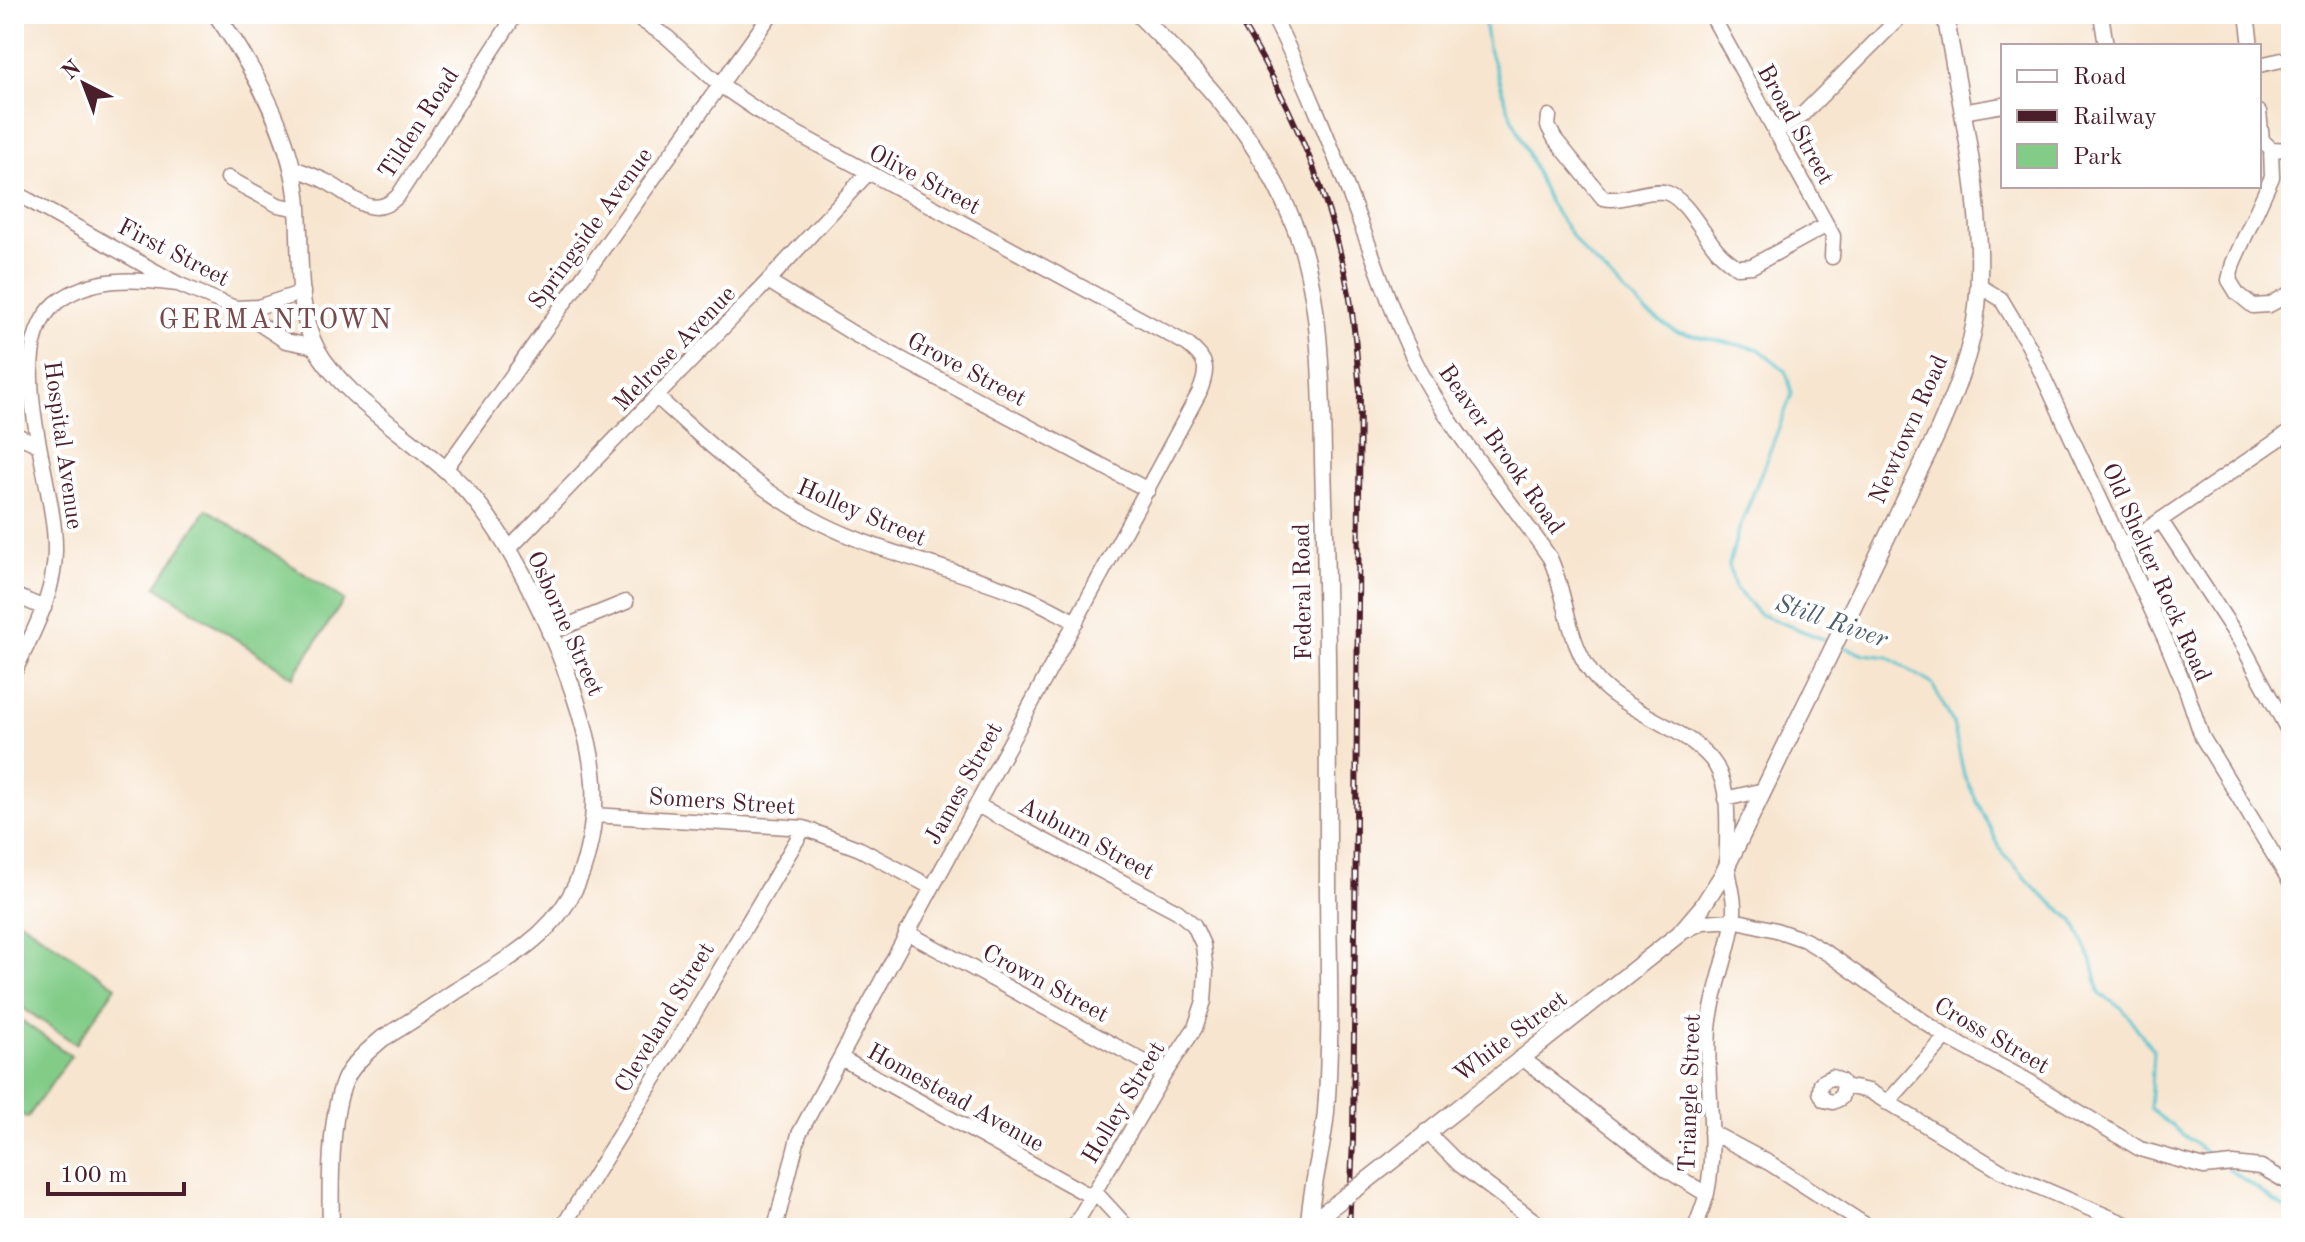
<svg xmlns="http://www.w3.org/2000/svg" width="2305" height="1242" viewBox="0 0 2305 1242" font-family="'Old Standard TT',serif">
<rect width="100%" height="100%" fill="#fff"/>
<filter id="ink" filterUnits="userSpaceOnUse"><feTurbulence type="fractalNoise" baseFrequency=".0125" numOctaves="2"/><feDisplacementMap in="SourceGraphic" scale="16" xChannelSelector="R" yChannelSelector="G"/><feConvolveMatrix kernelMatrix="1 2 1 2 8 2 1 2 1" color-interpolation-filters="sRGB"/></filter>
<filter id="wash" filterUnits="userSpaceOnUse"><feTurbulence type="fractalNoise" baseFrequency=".006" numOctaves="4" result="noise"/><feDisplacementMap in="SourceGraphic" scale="32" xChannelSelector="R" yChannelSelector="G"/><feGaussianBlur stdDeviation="1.8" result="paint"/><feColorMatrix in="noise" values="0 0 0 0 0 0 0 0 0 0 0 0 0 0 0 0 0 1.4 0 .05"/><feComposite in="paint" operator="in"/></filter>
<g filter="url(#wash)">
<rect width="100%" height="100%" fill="#f7e5cf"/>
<!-- green -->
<path fill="#82cc88" stroke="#66765a" stroke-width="2" d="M207,509L344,600L293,677L156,586Z
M14,917L116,986L76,1044L14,1002Z
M14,1015L71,1056L27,1118L14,1109Z"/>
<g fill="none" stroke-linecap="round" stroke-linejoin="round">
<!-- stream -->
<path stroke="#56c2ce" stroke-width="3" d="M1483,14L1488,46L1508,108L1549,202L1582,250L1647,313L1676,332L1759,349L1786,371L1792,394L1737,535L1729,565L1735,588L1759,614L1828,641
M1839,645L1864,654L1888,657L1932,684L1953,723L1964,775L2002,852L2037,890L2074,921L2092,961L2100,994L2122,1008L2153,1050L2150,1109L2216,1160
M2229,1169L2291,1213"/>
</g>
</g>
<g filter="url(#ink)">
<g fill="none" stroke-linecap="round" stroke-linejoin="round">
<defs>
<path id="minor" d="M632,14L667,37L720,85L770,119L1187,344C1208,360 1209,369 1199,393L799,1134L775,1228
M1272,14C1307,83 1335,155 1362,227C1379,272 1394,319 1416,363C1451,433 1506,493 1550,558C1568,598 1567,647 1598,681C1629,715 1694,730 1716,766C1732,794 1726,831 1727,862C1729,882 1737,901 1733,922C1728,958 1712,992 1709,1029C1705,1083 1718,1139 1707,1193C1704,1205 1699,1217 1695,1228
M1711,14L1833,236L1832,257
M2101,14L2106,46
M2247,14L2251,46
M2259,65L2291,58
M1962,112L2003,105
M2259,112L2262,140L2271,149
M1549,116L1548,126L1555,139L1603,198C1623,203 1644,189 1664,192C1685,196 1704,236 1718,251C1723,257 1730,262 1737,267L1752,266L1827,225
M1775,133L1802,115L1903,14
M2291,150L2271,149L2272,177L2233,263L2229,280L2237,293L2253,306L2269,305L2291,293
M291,167C303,172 316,176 327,182C352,195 372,222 398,196L516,14
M228,178L278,205L298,209
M14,192L178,284L235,308L286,341L316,347
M768,281L854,334L1148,490
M1978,285L2001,299L2029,346L2166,641L2186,689L2202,737L2291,883
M235,308L258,307L303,292
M657,397C709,444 758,491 821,523C884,555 955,568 1021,595C1040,602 1058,613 1076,622
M14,434L39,445
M446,468L771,14
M2161,521L2240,641L2291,736
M2121,547L2291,431
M508,550L768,281L868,173
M14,595L44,608
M549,633L626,602
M14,673C33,632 56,593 55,547C55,480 0,352 56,303C92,275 136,279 178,284
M1725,799L1764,790
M977,805L1177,911L1194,925L1203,945L1206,972L1204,1001L1195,1028L1165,1073L1073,1228
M593,815L804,828L860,849L931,887
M906,932L1165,1073
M1683,932L1703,922L1734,920L1776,930L1805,940L1830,955L1946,1037L2030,1082L2140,1149L2204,1167L2233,1164L2261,1167L2291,1184
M841,1058L1092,1197
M1522,1058L1670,1172L1706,1194
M1844,1086L1841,1098L1833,1102L1824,1100L1820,1092L1821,1083L1832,1077L1841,1081L1844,1086L1869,1091L2001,1171L2135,1228
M1887,1103L1946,1037
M1426,1131L1460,1165L1544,1228
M1711,1132L1771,1164L1870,1228
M1095,1192L1128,1228
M562,1228L688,1024L804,828"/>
<path id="major" d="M216,14C253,67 289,130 297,195C302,241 294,307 316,348C346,403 426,444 469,493C523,554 588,701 594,782C596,820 589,864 570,897C545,941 498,965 456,991C432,1007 408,1024 383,1038C370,1049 357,1060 348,1074C329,1107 330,1189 331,1228
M1138,14C1206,82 1259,135 1295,227C1326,307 1321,414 1324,499C1328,626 1328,754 1328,881C1328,957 1332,1035 1326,1111C1323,1149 1311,1186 1309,1224
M1360,1186L1679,934L1702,907L1723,874L1936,436C1954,395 1972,352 1977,307C1987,212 1961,108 1945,14
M1305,1227L1346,1196"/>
</defs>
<!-- minor casing -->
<use href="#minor" stroke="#a0827d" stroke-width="17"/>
<!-- major casing -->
<use href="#major" stroke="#a0827d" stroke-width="19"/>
<!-- minor -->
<use href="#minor" stroke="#fff" stroke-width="14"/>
<!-- major -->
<use href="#major" stroke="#fff" stroke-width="16"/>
<defs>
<path id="rail" d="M1236,14C1290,101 1332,197 1350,299C1355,329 1357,360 1360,391L1353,1141L1349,1228"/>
</defs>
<!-- rail casing -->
<use href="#rail" stroke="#4a1f2b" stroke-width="6"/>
<!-- rail -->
<use href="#rail" stroke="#fff" stroke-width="3" stroke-dasharray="9" stroke-linecap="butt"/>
<defs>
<path id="major-bridge" d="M1346,1196L1360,1186"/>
</defs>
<!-- major-bridge casing -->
<use href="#major-bridge" stroke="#a0827d" stroke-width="19" stroke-linecap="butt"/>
<!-- major-bridge -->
<use href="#major-bridge" stroke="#fff" stroke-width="16"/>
</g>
</g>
<g text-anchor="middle" stroke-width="8" stroke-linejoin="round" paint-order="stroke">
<!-- street labels -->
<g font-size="24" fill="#4a1f2b" stroke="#fff">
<text transform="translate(418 123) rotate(-57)" y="8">Tilden Road</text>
<text transform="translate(1796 124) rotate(61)" y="8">Broad Street</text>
<text transform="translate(925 179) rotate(28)" y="8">Olive Street</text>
<text transform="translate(590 228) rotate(-54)" y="8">Springside Avenue</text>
<text transform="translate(174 252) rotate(27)" y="8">First Street</text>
<text transform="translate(674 348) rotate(-46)" y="8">Melrose Avenue</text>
<text transform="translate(967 369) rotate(28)" y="8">Grove Street</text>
<text transform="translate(1908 429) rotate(-66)" y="8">Newtown Road</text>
<text transform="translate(64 445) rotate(82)" y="8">Hospital Avenue</text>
<text transform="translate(1502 449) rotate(55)" y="8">Beaver Brook Road</text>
<text transform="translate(862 512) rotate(23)" y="8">Holley Street</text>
<text transform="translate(2157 572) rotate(66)" y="8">Old Shelter Rock Road</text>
<text transform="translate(1302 592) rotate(-91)" y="8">Federal Road</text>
<text transform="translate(566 623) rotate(66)" y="8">Osborne Street</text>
<text transform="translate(963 783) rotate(-61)" y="8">James Street</text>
<text transform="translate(722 801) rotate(4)" y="8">Somers Street</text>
<text transform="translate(1087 838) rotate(28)" y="8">Auburn Street</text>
<text transform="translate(1046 983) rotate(28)" y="8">Crown Street</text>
<text transform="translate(664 1017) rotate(-59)" y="8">Cleveland Street</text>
<text transform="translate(1992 1035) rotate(30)" y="8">Cross Street</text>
<text transform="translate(1510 1036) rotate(-37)" y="8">White Street</text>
<text transform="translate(1689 1093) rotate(-88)" y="8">Triangle Street</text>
<text transform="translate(956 1097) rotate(29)" y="8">Homestead Avenue</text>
<text transform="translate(1123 1102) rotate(-59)" y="8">Holley Street</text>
</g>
<!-- water labels -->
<g font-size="26" font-style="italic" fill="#4f606c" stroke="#fff">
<text transform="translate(1832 620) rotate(19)" y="9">Still River</text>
</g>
<!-- quarter labels -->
<g font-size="28" letter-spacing="2" fill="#784a4b" stroke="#fff">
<text x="276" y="328">GERMANTOWN</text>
</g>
</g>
<!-- margin -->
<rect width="2305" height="1242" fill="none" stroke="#fff" stroke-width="48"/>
<!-- legend -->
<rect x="2001" y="44" width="260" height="144" fill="#ffffff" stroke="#b7a5aa" stroke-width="2"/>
<rect x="2017" y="70" width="40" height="12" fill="#ffffff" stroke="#b7a5aa" stroke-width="2"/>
<text x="2073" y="84" font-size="24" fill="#4a1f2b">Road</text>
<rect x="2017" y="110" width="40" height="12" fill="#4a1f2b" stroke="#b7a5aa" stroke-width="2"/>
<text x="2073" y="124" font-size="24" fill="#4a1f2b">Railway</text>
<rect x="2017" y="144" width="40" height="24" fill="#82cc88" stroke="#b7a5aa" stroke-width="2"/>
<text x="2073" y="164" font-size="24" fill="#4a1f2b">Park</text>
<!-- north arrow -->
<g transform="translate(84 84) rotate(318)" stroke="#ffffff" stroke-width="6" paint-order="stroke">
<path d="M0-6L14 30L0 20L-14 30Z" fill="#4a1f2b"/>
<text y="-12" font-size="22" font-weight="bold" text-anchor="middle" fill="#4a1f2b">N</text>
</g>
<!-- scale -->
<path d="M48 1182v12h136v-12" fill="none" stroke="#4a1f2b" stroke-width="4"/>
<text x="60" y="1182" font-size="24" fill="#4a1f2b" stroke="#ffffff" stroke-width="6" paint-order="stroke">100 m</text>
</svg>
